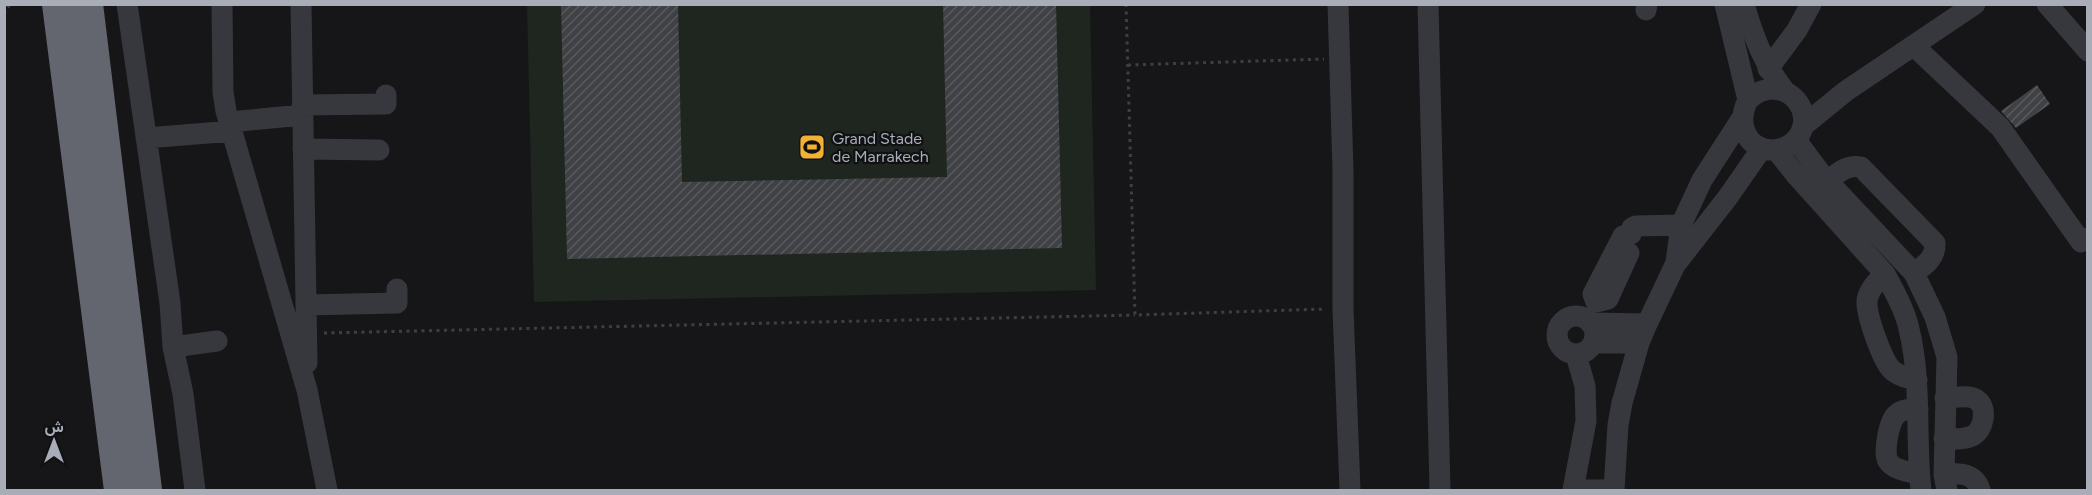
<svg xmlns="http://www.w3.org/2000/svg" width="2092" height="495" viewBox="0 0 2092 495" font-family="Figtree,Vazirmatn,sans-serif">
<defs>
<pattern id="building-hatch" width="6" height="6" patternUnits="userSpaceOnUse" patternTransform="scale(1.5)"><rect width="6" height="6" fill="#404145"/><path d="M-1 1l2-2M0 6l6-6M5 7l2-2" fill="none" stroke="#595a5e"/></pattern>
</defs>
<rect width="100%" height="100%" fill="#161618"/>
<!-- park -->
<path fill="#1e261f" d="M527,5H1090L1096,290L534,302Z"/>
<!-- building -->
<path fill="url(#building-hatch)" d="M561,4H678L682,182L947,177L943,4H1056L1062,248L567,259Z
M2037,85L2050,104L2016,128L2001,111Z"/>
<g fill="none" stroke-linecap="round" stroke-linejoin="round">
<!-- path -->
<path stroke="#3d3f44" stroke-width="3" stroke-dasharray="3 4.5" stroke-linecap="butt" d="M1126,4L1135,315L1326,309
M4,14L10,4
M1128,65L1324,59
M324,333L1135,315"/>
<!-- minor -->
<path stroke="#37383d" stroke-width="21" d="M127,4L170,303L173,347L183,394L195,490
M222,4L223,92L226,111L307,390L327,490
M301,4L307,363
M1338,4L1343,171V309L1350,490
M1428,4L1440,490
M1725,4L1748,100C1737,121 1744,147 1770,150C1778,150 1786,148 1792,143C1824,117 1784,67 1748,100
M1744,4C1753,36 1764,64 1784,90
M2047,4L2088,51
M1646,10L1647,4
M1914,46L2000,127L2081,242L2088,238
M1768,69L1797,30L1811,4
M302,105L386,104V95
M230,122L302,115
M1803,126L1846,91L1975,4
M146,138L233,131
M1796,140L1822,175L1914,273L1935,317L1947,357L1944,475L1947,490
M303,149L379,150
M1776,150L1796,175L1885,274C1894,291 1905,310 1909,329C1922,382 1915,437 1921,490
M1828,181C1838,173 1847,164 1861,167L1935,243C1936,258 1925,265 1914,273
M1676,262L1681,225L1702,180L1742,118
M1885,274C1877,281 1868,290 1867,301C1866,315 1882,359 1891,369C1898,376 1907,378 1917,380
M1596,302L1593,294L1623,236L1631,234L1632,228L1636,226L1681,225
M1596,302L1608,299L1629,253
M306,305L397,303V289
M1557 335a19 19 0 1 1 38 0a19 19 0 1 1-38 0Z
M1590,323L1647,324
M1594,343H1639
M173,347L217,341
M1918,409C1911,409 1901,409 1896,415C1889,421 1883,453 1888,461C1893,470 1910,472 1919,474
M1944,439C1953,439 1964,440 1972,436C1984,431 1988,407 1977,400C1969,394 1955,398 1945,398
M1944,475C1959,472 1975,473 1980,490
M1573,490L1586,421L1585,386L1576,355
M1573,490H1614
M1614,490L1618,425L1622,403L1639,343L1647,324L1675,265L1728,197L1762,148"/>
<!-- highway -->
<path stroke="#63666e" stroke-width="32" d="M58,4L120,490
M87,4L146,490"/>
</g>
<!-- icons -->
<defs>
<symbol id="stadium-square" viewBox="-11 -11 22 22"><rect x="-9" y="-9" width="18" height="18" rx="4" fill="#f2b134" stroke="#111113"/><path d="M0-5a6.5 5 0 1 0 0 10a6.5 5 0 1 0 0-10ZM-3.5-1.8h7v3.6h-7Z" fill="#111"/></symbol>
</defs>
<g fill-rule="evenodd">
<use href="#stadium-square" x="797" y="132" width="30" height="30"/>
</g>
<g text-anchor="middle" stroke-width="4.5" stroke-linejoin="round" paint-order="stroke">
<!-- poi labels -->
<g font-size="16" fill="#a8adb8" stroke="#111113" text-anchor="start">
<text x="832" y="144">Grand Stade<tspan x="832" dy="18">de Marrakech</tspan></text>
</g>
</g>
<!-- border -->
<rect width="2092" height="495" fill="none" stroke="#a8adb8" stroke-width="12"/>
<!-- north arrow -->
<g transform="translate(54 441)" stroke="#111113" stroke-width="4.5" paint-order="stroke">
<path d="M0-4.5L10 22L0 15L-10 22Z" fill="#a8adb8"/>
<text y="-9" font-size="16" font-weight="bold" text-anchor="middle" fill="#a8adb8">ش</text>
</g>
</svg>
